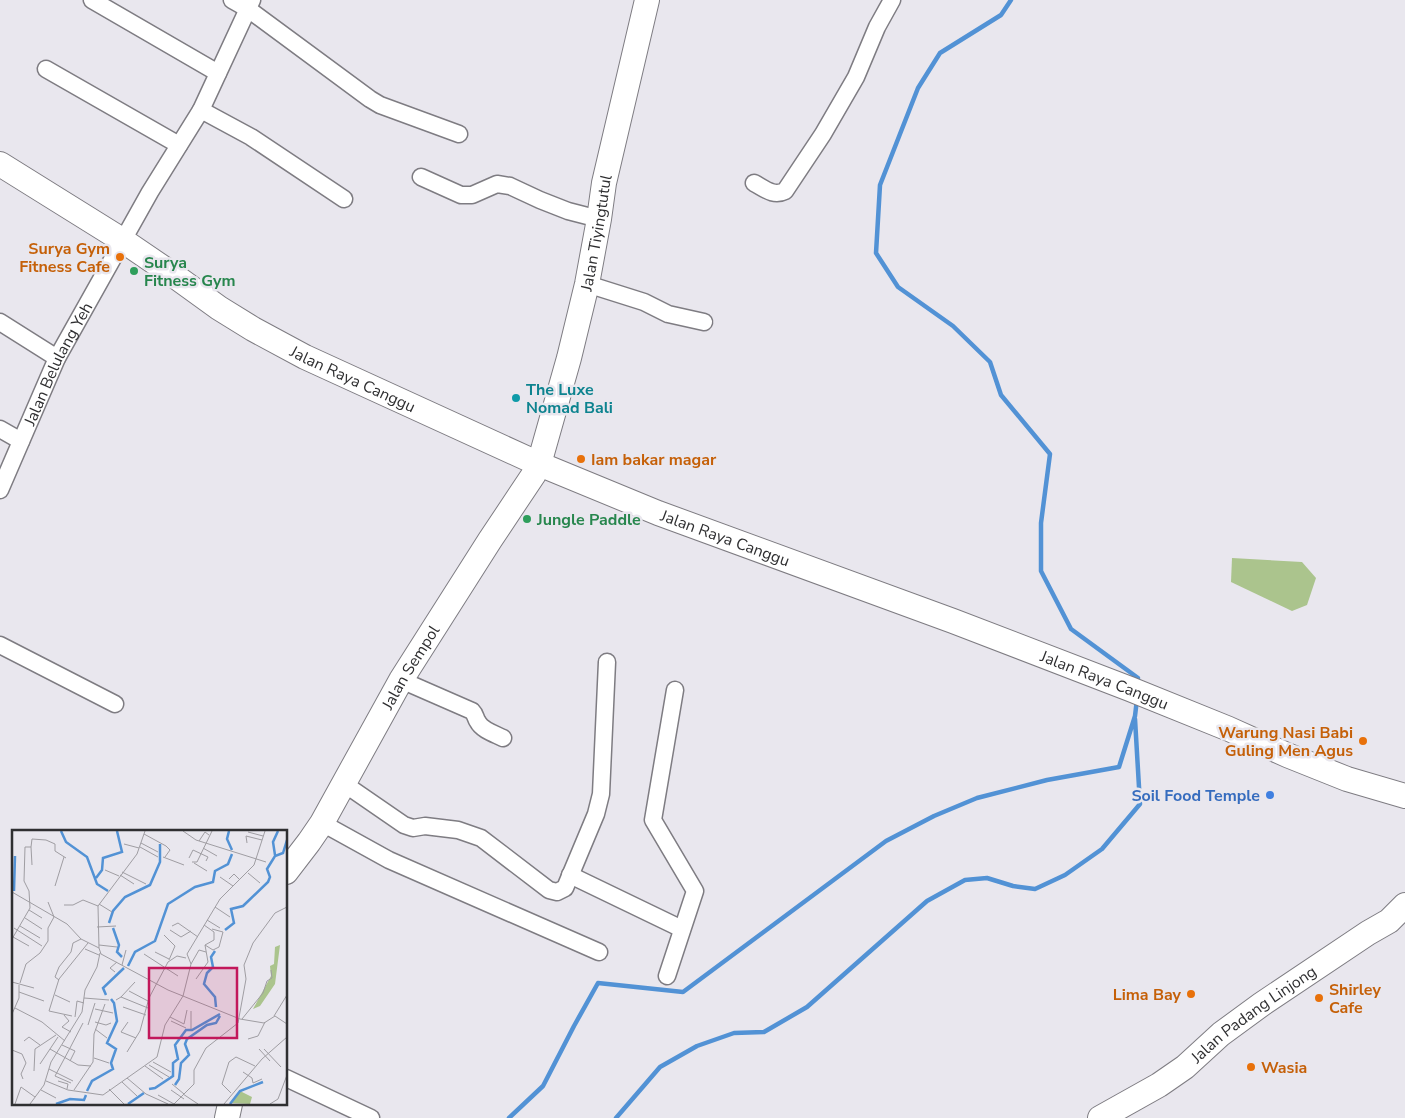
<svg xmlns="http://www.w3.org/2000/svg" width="1405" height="1118" viewBox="0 0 1405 1118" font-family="'Nunito Sans',sans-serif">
<rect width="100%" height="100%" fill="#e9e7ee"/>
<!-- green -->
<path fill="#abc48d" d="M1232,558L1302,562L1316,578L1307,605L1292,611L1231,582Z"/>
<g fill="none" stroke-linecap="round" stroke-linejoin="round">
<!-- stream -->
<path stroke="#5292d5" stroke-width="4.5" d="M1011,0L1001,15L940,53L918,88L880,185L876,253L898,287L953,326L990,362L1001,395L1050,454L1041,523V571L1071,629L1138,678L1137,684
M509,1118L543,1086L574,1026L598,983L683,992L886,841L934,816L977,798L1047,780L1119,767L1135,716L1137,699
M616,1118L660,1067L697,1046L734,1033L764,1032L807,1007L927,901L965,880L987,878L1013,886L1035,889L1065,875L1102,849L1140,804L1135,719"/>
<defs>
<g id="street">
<path d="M92,0L218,73"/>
<path d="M232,0L248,9L370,99L380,105L459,134"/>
<path d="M46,69L179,145"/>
<path d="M201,110L251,137L344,199"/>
<path d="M421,177L461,195H472L497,184L510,186L540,200L568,211L599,219"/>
<path d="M754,183C764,188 773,197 785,191L823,134L856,77L877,27L892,0"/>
<path d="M587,284L644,302L668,314L704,322"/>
<path d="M0,322L57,358"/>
<path d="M0,429L21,441"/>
<path id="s1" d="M0,490L57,358L150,192L201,110L252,0"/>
<path d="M0,645L115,704"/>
<path d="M401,680L472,711C476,715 475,718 478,722C482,730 495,734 503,738"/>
<path d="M343,783L404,825L413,828L425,826L458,830L481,838L549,890L557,892L565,888L596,814L601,794L607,662"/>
<path d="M322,823L389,860L599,952"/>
<path d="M570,875L682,929"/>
<path d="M667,976L695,891L653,820L675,690"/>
<path d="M286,1078L371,1118"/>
</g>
<g id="secondary">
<path id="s2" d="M0,164L122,240L172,274L219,308L253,329L305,357L539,464L658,513L953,621L1130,689L1229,729L1287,755L1347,779L1405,796"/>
<path id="s3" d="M286,872L309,842L322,823L401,680L490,540L534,474L539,464L569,358L587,284L599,219L604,183L647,0"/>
<path d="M227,1118L230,1104"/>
<path id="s4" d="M1100,1118L1159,1085L1185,1067L1221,1034L1262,1004L1368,933L1389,921L1405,905"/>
</g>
</defs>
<!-- street casing -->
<use href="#street" stroke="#7e7c82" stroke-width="19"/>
<!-- secondary casing -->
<use href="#secondary" stroke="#7e7c82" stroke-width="26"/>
<!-- street -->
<use href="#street" stroke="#fff" stroke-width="16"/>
<!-- secondary -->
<use href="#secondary" stroke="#fff" stroke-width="24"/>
</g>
<!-- markers -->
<g fill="#e8710a" stroke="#e9e7ee" stroke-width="2">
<circle cx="120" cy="257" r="5"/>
<circle cx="581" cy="459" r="5"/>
<circle cx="1363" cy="741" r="5"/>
<circle cx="1191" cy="994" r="5"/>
<circle cx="1319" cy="998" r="5"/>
<circle cx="1251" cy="1067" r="5"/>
</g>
<g fill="#2e9e5b" stroke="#e9e7ee" stroke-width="2">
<circle cx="134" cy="271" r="5"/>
<circle cx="527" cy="519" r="5"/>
</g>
<circle fill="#0f9aa8" stroke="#e9e7ee" stroke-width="2" cx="516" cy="398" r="5"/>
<circle fill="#3f7fe0" stroke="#e9e7ee" stroke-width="2" cx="1270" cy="795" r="5"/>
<g text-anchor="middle" stroke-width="5" stroke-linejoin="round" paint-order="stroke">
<!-- street labels -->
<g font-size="16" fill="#2f2f31" stroke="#e9e7ee">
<text dy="6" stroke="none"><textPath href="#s3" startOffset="719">Jalan Tiyingtutul</textPath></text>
<text dy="6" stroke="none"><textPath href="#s1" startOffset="139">Jalan Belulang Yeh</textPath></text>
<text dy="6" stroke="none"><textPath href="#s2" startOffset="414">Jalan Raya Canggu</textPath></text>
<text dy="6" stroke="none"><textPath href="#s2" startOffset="819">Jalan Raya Canggu</textPath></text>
<text dy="6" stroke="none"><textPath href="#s3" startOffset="240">Jalan Sempol</textPath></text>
<text dy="6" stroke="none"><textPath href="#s2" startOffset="1224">Jalan Raya Canggu</textPath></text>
<text dy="6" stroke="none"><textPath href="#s4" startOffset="186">Jalan Padang Linjong</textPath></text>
</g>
<!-- food labels -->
<g font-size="16" font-weight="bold" fill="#c56008" stroke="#e9e7ee" text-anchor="end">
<text x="110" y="254">Surya Gym<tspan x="110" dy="18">Fitness Cafe</tspan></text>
<text x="591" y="465" text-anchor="start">Iam bakar magar</text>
<text x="1353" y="738">Warung Nasi Babi<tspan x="1353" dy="18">Guling Men Agus</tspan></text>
<text x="1329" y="995" text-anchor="start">Shirley<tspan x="1329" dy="18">Cafe</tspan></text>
<text x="1181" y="1000">Lima Bay</text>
<text x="1261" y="1073" text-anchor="start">Wasia</text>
</g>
<!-- leisure labels -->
<g font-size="16" font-weight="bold" fill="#27864d" stroke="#e9e7ee" text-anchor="start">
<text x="144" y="268">Surya<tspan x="144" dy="18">Fitness Gym</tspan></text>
<text x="537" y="525">Jungle Paddle</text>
</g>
<!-- culture labels -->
<g font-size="16" font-weight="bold" fill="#0d838f" stroke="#e9e7ee" text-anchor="start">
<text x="526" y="395">The Luxe<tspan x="526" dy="18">Nomad Bali</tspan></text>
</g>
<!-- shop labels -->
<g font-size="16" font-weight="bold" fill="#366cbe" stroke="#e9e7ee" text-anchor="end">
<text x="1260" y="801">Soil Food Temple</text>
</g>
</g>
<!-- overview -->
<g transform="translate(12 830)">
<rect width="275" height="275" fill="#e9e7ee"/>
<path d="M268,115L263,154L248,176L241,179L259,146L258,136L262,134L263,117ZM228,261L240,267L238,274L218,273Z" fill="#abc48d"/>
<path fill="none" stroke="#5292d5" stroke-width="2.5" d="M49,1L54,12L75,27L85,54L96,61M217,1L215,9L220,20M263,25L261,12L266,1M84,48L90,40L91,28L110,22L105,1M2,61L3,26M97,93L101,81L113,67L138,55L148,32V14M101,98L107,115L105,122L110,127M213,100L222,93L219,79L231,76L256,52L258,47L255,39L263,26L271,23L275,10M203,121L199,127L201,137L195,143L192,154L203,167L204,177M116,136L123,122L143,111L156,74L183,57L201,52L203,41L216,34L220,24M94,165L91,158L112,138M163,255L167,249L169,233L177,225L173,214L175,209L195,195L204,193L208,186M137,259L143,258L161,246V233L166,229L163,215L174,200H180L208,184M75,261L80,251L101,239L99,233L104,219L95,213L105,191L102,173L99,169M44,274L58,269L72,270L74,265M116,274L132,263M218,274L228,261L251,252"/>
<path fill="none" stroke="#9f9da2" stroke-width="1" d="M171,1L184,10L254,32M236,2L251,6M132,4L154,16L158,20L153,27M187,11L193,2L197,5M129,13L146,22M235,13L234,6L250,10M112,14L127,18M19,17L20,35M128,17L146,27M191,18L205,26M151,27L172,35M177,28L181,20L196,27L194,31M180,32H185L200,1M182,33L195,41M93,40L107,46M110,42L134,54M236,43L248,53M108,45L122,54M208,47L221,56M217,49L222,44L228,50M43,56L52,27M0,62L55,94L69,109L87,118L89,124L156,160L228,189L252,193L263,186L275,194M87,74L100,82M52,75H61L71,70L86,76M203,77L218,87M17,80L30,88M13,88L30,99M195,90L208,98M8,96L28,108M160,96L166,93L186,107M85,97L104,96M2,98L30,116M158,100L169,107L179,101M152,105L163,116L157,130M1,107L17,116M0,109L18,78L17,61L12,51L13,17H19L20,9L34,10L43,14V21L54,28M87,115L105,117M193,115L201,120L207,117L211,102L200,99M87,118L86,76L125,24L133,1M73,119L87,125M143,122L157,129M132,124L166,146M179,134L187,120L194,122M110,135L114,120M103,142L98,138L105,132M184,149L196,132L193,115L202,110V102L192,95M47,150L43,147L47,137L59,122L61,113L69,109M0,152L22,158M8,153L14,134L28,123L36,111V98L42,87L36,72M117,161L136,171M7,162L32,171M43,165L58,172M109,167L123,152M72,168L97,170M104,170L109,167L136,178M111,177L134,185M3,178L30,192L53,211M83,179L101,183M0,184L7,168V155M52,185L57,191L50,197L59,202M60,186L37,181L47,149L76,113M262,186L275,165M63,187L65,171L72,173M158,187L172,194L175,180M230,189L251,163L255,151L260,148L259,140M159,191L174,198M83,192L94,195L99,193M116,192L109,202L124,208M76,195L83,173M83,199L95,208M179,199V181M236,209L246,206L253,192M12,211L17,207L28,215M50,215L63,221L58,231M58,218L43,246L59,253M58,218L71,193M38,219L66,235L79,236M247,219L258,231M252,219L269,237M0,220L10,224L14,233L9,244L11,249M115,222L128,201L137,168L156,132L165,126L174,128M82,228L97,233M141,232L159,242M28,234L46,207M137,235L157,247M133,236L151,249M37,239L61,251M22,241L23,219L44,205M231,242L240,248L241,253L250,249M115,248L134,264L156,274M34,251L56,260L91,265M46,251L56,254L55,259M110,252L125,266M160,254L172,264M97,259L112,274M29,260L44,268M62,260L81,232L82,204L93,174M159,260L172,269M219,263L210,254L217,232L224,227L243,236M171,264L186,274M91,265L145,227L153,195L171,166L179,134L175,124L208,69L242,35L253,1M146,265L162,274M3,274L9,257L23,267M18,274L32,255L39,232L70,182L73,160L85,137L88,123M162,274L182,254V240L194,218L226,193L234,149L232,135L241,113L263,83L275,77M212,274L250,229L275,207M258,274L266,269L275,245"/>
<path fill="#c2185b" fill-opacity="0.15" stroke="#c2185b" stroke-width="2.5" d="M137,138H225V208H137Z"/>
<rect width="275" height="275" fill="none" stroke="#2f2f31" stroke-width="2.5"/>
</g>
</svg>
